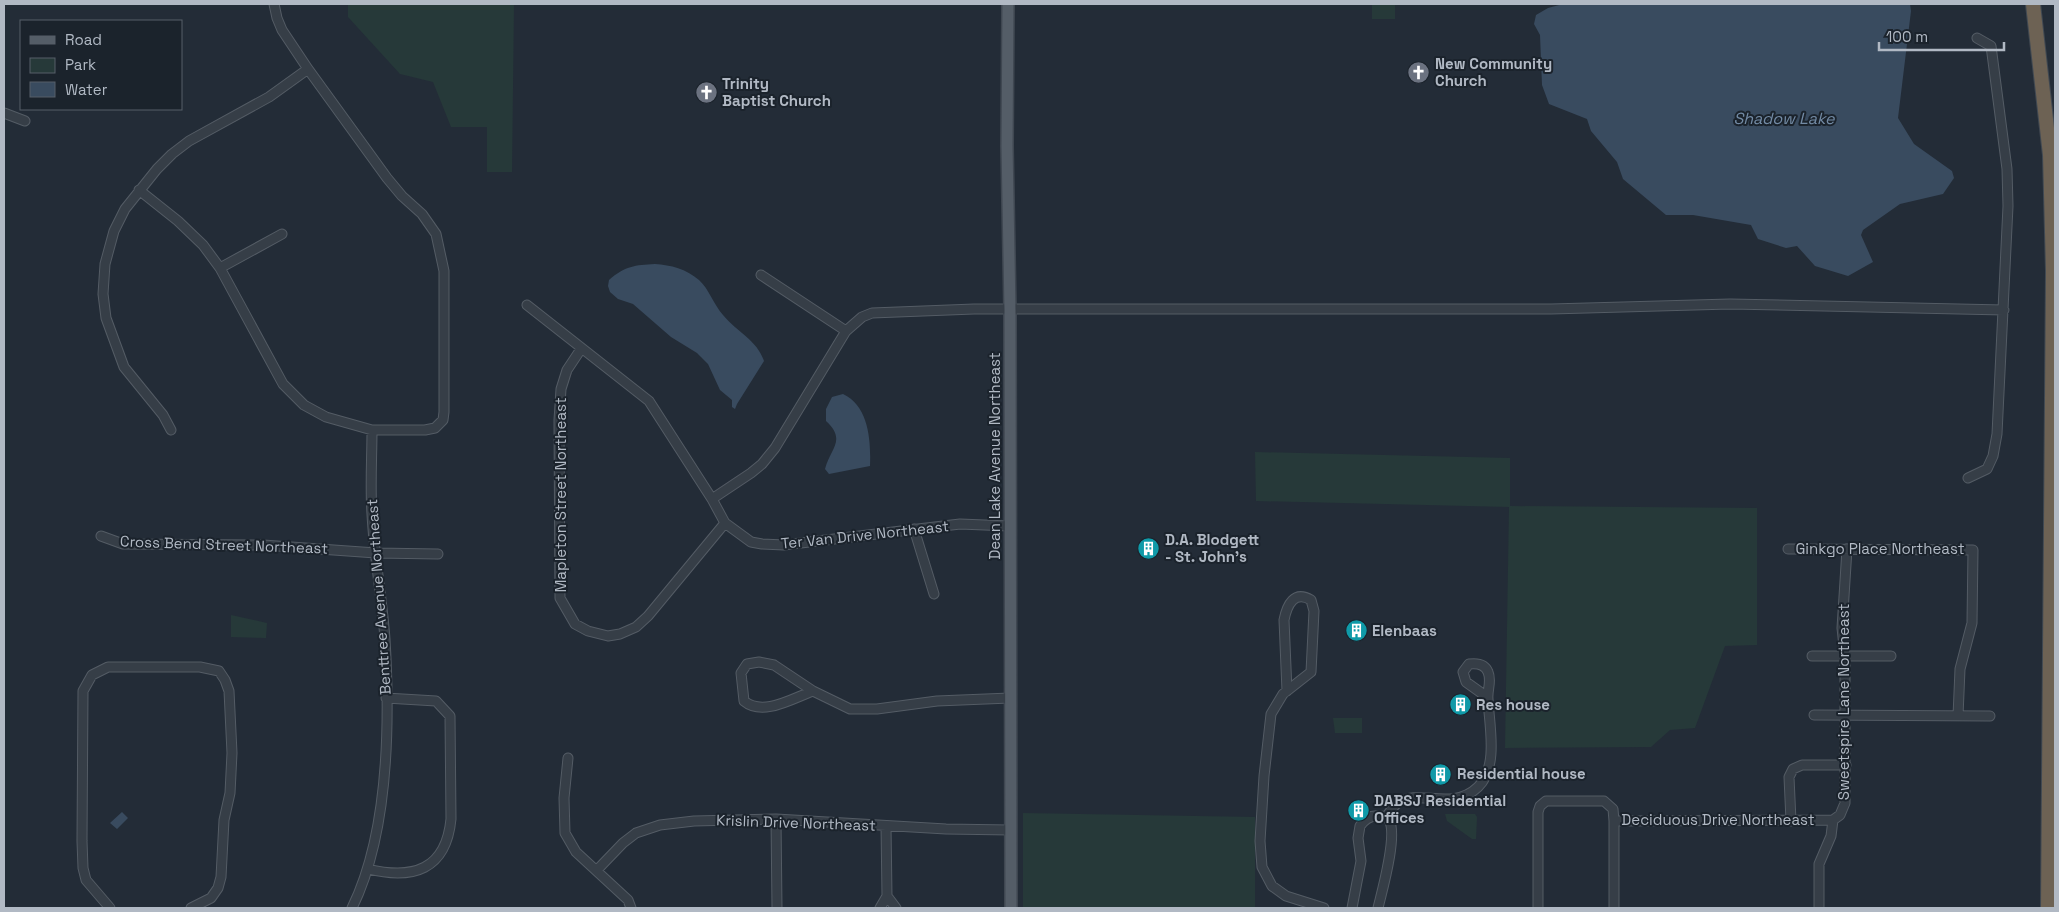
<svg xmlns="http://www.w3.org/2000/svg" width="2059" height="912" viewBox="0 0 2059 912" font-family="'Space Grotesk',sans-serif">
<rect width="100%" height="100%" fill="#232c37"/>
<!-- green -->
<path fill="#263939" d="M348,4L514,5L512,172H487V127H451L433,82L400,74L348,17Z
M1372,4H1395V19H1372Z
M1255,452L1510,458V506L1757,508V645L1725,646L1695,728L1670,730L1651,747L1505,748L1509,507L1256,501Z
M231,615L267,623L266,638L231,637Z
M1333,718H1362V733H1335Z
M1023,813L1255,817V908H1023Z
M1445,814H1475L1477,817L1476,839H1472L1447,821Z"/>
<!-- water -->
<path fill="#394b5f" d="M1563,4H1910L1911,11L1898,118L1914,144L1952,171L1954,178L1943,194L1900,204L1863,230L1861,235L1873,262L1848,276L1815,266L1797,246L1786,248L1758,239L1751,225L1693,215H1666L1623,179L1617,162L1591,131L1587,119L1549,104L1542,85L1540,35L1534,24L1536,15L1548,8Z
M655,264C671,265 686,269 699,280C709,289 714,305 723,315C737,332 757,340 764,361L737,404L735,409L732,407V400L720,390L708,364L697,353L671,337L633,304L618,299L610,292L608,286L609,280C625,266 635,265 655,264Z
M843,394C869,406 871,441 870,466L829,474L825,469C830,449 847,440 826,421V409L832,397Z
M122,812L128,818L117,829L110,823Z"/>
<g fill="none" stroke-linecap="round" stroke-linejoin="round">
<defs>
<path id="minor" d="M4,113L25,121
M139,190L178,221L203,245L220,268L283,384L304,405L326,417L372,430H425L435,428L443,420L444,412V271L436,234L422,214L402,196L387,178L308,69L282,30L277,18L274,4
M220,268L282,234
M761,275L846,331
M527,305L649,401L712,499L725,523L751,542L762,544L784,545L960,524L1009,526
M581,349L567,370L561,389L559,420L560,598L575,624L588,631L608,636L620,634L636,627L648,616L725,523
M171,430L163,415L124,367L106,318L103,294L105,264L114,231L125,209L157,169L172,154L189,141L269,97L308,69
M1968,478L1987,469L1993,456L1997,434L2008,206L2007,169L1991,46L1977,38
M712,499L751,473L762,464L775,448L846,331L862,317L872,313L974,309H1551L1730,304L2004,310
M914,529L934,594
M101,536L123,544L263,545L376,553L438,554
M1788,549L1973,550L1972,623L1960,669L1958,716
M1812,656H1891
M759,662L774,665L813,691C793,698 763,717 744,701L741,673L747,664Z
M813,691L850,709H877L937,701L1010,698
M1287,691L1284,620C1287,605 1294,590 1311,600L1314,611L1311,672L1283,694L1271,714L1264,776L1260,841L1262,867L1272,886L1286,896L1324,908
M1814,715L1990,716
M568,758L564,798L565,833L576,852L628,900L631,908
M1386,817C1390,812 1393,806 1398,803C1419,788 1452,812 1478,787C1499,767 1489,724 1488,699C1487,690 1492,681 1488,672C1485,664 1477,663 1469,664L1463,672L1466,682L1487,697
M776,819L777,908
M1791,821L1789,777L1793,769L1802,765H1846
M886,826L887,896L896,908
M368,869C413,880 446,870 451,819L450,716L436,701L386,698
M597,870L623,843L636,833L660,825L694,821L776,819L946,829L1010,830
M110,908L86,880L83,868L82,841L83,691L92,675L108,667H200L219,671L225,680L229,691L232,753L230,793L224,820L221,877L218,888L211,898L191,908
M352,908C389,833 390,722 385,639C382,597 374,556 372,514C370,486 372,458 372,430
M880,908L887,896
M1352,908L1361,861L1358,838L1360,826C1364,820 1370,815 1379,816C1383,816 1387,816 1389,820C1398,835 1382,891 1378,908
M1538,908V812L1540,806L1546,801H1604L1613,809L1614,821L1833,820
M1614,908V821
M1819,908V864L1831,836L1833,820L1840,815L1845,803V656L1842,628L1847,549"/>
<path id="major" d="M1008,4L1007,146L1010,310L1011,908"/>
<path id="highway" d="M2033,4L2050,155L2053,271L2048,908"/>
</defs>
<!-- minor casing -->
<use href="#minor" stroke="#545c65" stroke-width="11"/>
<!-- major casing -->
<use href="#major" stroke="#3f4751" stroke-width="14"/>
<!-- highway casing -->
<use href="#highway" stroke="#414952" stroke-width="16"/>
<!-- minor -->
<use href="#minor" stroke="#363e47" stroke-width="9"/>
<!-- major -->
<use href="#major" stroke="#545d67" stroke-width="11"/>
<!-- highway -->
<use href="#highway" stroke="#6d6254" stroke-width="14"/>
</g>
<!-- icons -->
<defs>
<symbol id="church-disc" viewBox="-11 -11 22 22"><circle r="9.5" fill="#6b7280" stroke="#1b232c"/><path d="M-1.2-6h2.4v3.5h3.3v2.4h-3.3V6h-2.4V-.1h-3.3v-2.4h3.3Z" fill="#fff"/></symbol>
<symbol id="building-disc" viewBox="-11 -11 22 22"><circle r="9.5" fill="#0f9aa8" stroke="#1b232c"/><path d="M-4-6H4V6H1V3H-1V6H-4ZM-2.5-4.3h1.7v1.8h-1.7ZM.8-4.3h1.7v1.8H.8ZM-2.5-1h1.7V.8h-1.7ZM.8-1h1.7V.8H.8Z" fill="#fff"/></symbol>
</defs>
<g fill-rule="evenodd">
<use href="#church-disc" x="1406" y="60" width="25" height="25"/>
<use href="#church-disc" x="694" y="80" width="25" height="25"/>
<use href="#building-disc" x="1136" y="536" width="25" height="25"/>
<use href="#building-disc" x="1344" y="618" width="25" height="25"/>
<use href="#building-disc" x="1448" y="692" width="25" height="25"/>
<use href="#building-disc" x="1428" y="762" width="25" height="25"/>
<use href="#building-disc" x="1346" y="798" width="25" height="25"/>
</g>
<g text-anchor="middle" stroke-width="4" stroke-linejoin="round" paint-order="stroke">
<!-- poi labels -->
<g font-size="15" font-weight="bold" fill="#b1b9c4" stroke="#1b232c" text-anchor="start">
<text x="1435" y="69">New Community<tspan x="1435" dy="17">Church</tspan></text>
<text x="722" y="89">Trinity<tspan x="722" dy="17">Baptist Church</tspan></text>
<text x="1165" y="545">D.A. Blodgett<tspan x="1165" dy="17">- St. John's</tspan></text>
<text x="1372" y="636">Elenbaas</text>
<text x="1476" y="710">Res house</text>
<text x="1457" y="779">Residential house</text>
<text x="1374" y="806">DABSJ Residential<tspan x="1374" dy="17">Offices</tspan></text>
</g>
<!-- street labels -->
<g font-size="15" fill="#b1b9c4" stroke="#1b232c">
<text transform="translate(995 456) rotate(-90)" y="5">Dean Lake Avenue Northeast</text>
<text transform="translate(561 495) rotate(-90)" y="5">Mapleton Street Northeast</text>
<text transform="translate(865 535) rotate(-6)" y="5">Ter Van Drive Northeast</text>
<text transform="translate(224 545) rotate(2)" y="5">Cross Bend Street Northeast</text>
<text x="1880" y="554">Ginkgo Place Northeast</text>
<text transform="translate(379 597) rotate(-94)" y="5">Benttree Avenue Northeast</text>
<text transform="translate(1844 702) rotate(-90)" y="5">Sweetspire Lane Northeast</text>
<text x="1718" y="825">Deciduous Drive Northeast</text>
<text transform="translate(796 823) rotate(2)" y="5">Krislin Drive Northeast</text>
</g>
<!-- water labels -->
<g font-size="16" font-style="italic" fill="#738ba5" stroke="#1b232c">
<text x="1784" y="124">Shadow Lake</text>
</g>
</g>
<!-- border -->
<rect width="2059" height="912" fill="none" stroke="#b1b9c4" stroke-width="10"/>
<!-- legend -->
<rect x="20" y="20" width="162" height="90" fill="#1b232c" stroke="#575f69"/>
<rect x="30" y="36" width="25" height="8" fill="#545d67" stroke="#575f69"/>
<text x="65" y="45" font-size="15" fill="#b1b9c4">Road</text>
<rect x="30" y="58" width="25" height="15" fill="#263939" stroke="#575f69"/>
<text x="65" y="70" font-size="15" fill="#b1b9c4">Park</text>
<rect x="30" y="82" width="25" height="15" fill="#394b5f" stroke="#575f69"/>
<text x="65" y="95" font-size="15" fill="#b1b9c4">Water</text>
<!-- scale -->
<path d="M1879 42v8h125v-8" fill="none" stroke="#b1b9c4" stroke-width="2.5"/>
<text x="1886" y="42" font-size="15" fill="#b1b9c4" stroke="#1b232c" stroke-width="4" paint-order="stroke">100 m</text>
</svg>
